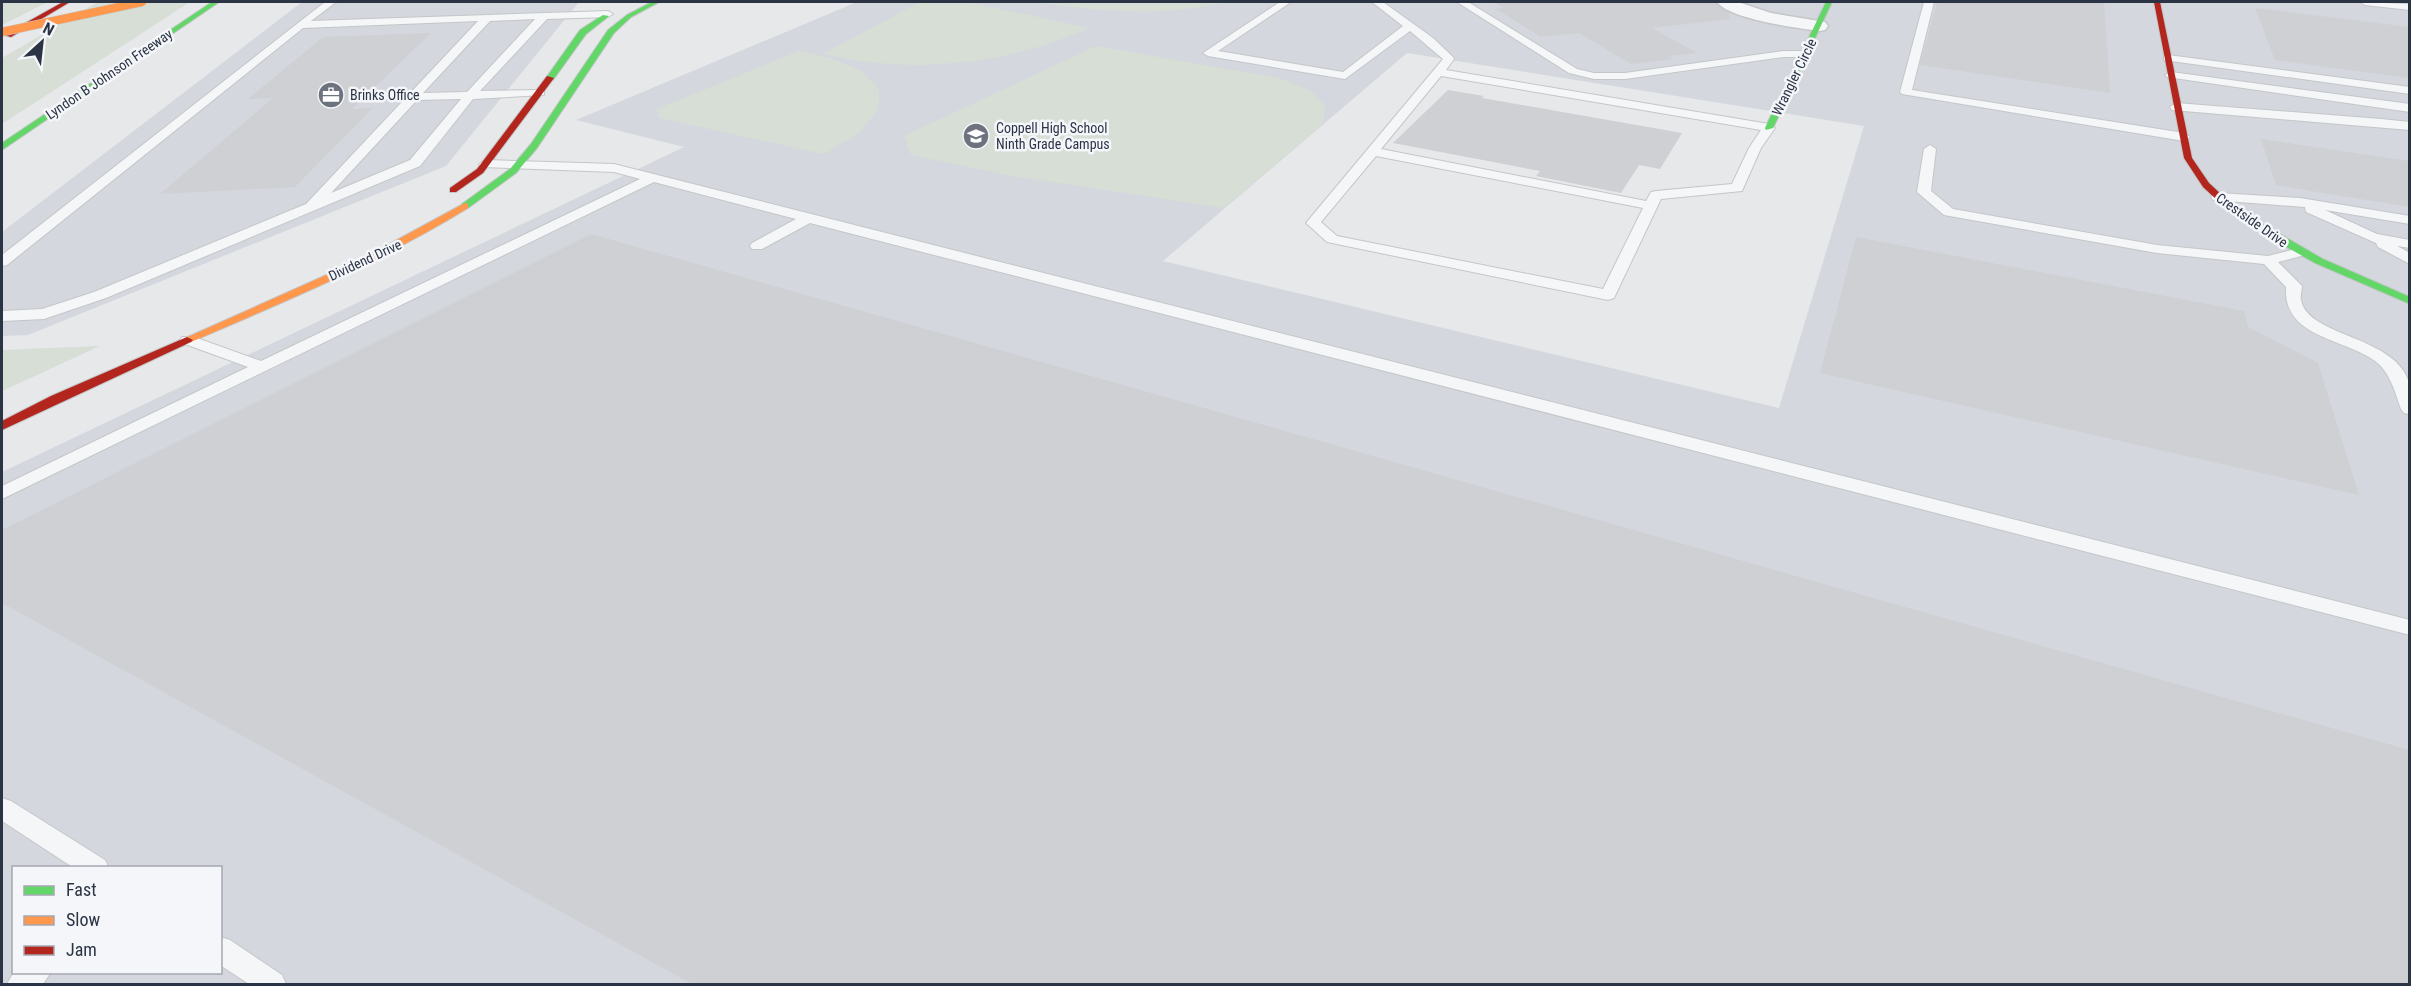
<svg xmlns="http://www.w3.org/2000/svg" width="2411" height="986" viewBox="0 0 2411 986" font-family="'Roboto Condensed',sans-serif">
<rect width="100%" height="100%" fill="#e6e8ea"/>
<!-- built -->
<path fill="#d4d7dd" fill-rule="evenodd" d="M302,2H579L446,166L28,335L2,336V232Z
M857,2H2409V984H2V472L684,147L576,120ZM1407,53L1864,126L1779,408L1163,261ZM14,868H220V972H14Z"/>
<!-- green -->
<path fill="#d6ded6" d="M2,2H48L2,25Z
M98,2H190L2,124V58Z
M935,2H968L1089,28C1007,65 911,75 823,54L918,3Z
M1036,2H1227C1165,17 1098,12 1036,2Z
M1096,46L1279,78L1310,90L1325,105L1323,124L1224,208L1012,176L911,155L904,136Z
M799,51L831,58L862,71L879,89V109L860,132L824,154L659,118L657,109Z
M100,346L2,391V350Z"/>
<!-- building -->
<path fill="#ced0d3" d="M1493,2H1715L1729,13L1730,19L1652,28L1697,53L1668,56L1674,59L1631,64L1579,33L1541,37L1496,9L1504,8Z
M1937,2H2104L2110,93L1920,65Z
M2255,8L2409,27V78L2275,60Z
M431,33L352,109L373,108L295,187L160,194L273,98L248,99L323,37Z
M1448,90L1484,96L1482,98L1682,133L1660,169L1639,165L1621,193L1536,176L1540,171L1393,143Z
M2261,139L2409,161V207L2276,185Z
M591,234L2409,750V984H692L2,603V530Z
M1856,237L2244,311L2248,327L2318,363L2359,495L1820,373Z"/>
<g fill="none" stroke-linecap="round" stroke-linejoin="round">
<defs>
<path id="lane" d="M325,2H336L311,21L608,11L613,14L608,17L547,19L480,91L540,90L544,91V95L473,99L420,166L106,298L44,319L2,321V311L42,309L94,292L306,204L478,21L303,28L7,265L2,266V255ZM535,19L467,92L423,93L490,21ZM461,99L410,160L331,193L417,100Z
M1280,2H1291L1218,51L1343,72L1403,26L1372,2H1383L1433,38L1453,57L1454,59L1446,70L1769,124L1775,128L1761,148L1742,191L1661,199L1614,298L1608,300L1327,242L1306,223L1443,59L1410,31L1345,79L1208,56L1203,53ZM1441,76L1761,130L1749,148L1732,184L1656,191L1651,192L1646,201L1381,149ZM1376,156L1643,208L1603,289L1337,236L1321,222Z
M1457,2H1468L1577,69L1594,73H1625L1784,51H1806L1811,54L1806,57H1784L1625,79H1594L1569,73Z
M1924,2H1934L1912,90L2184,133L2190,137L2184,141L1902,94L1900,92Z
M2360,2L2410,4V10L2365,5Z
M2168,55L2410,87V94L2164,60V56Z
M2171,72L2410,104V112L2167,77L2165,75Z
M2176,103L2381,119L2410,122V130L2172,110L2170,107Z
M1930,145L1936,149L1931,191L1953,209L2157,245L2268,256L2300,248L2305,249L2307,252L2305,255L2278,262L2302,286C2302,290 2300,296 2301,300C2308,338 2399,335 2410,386C2411,395 2410,406 2410,414L2404,413L2401,409C2395,392 2390,372 2375,361C2344,338 2283,338 2286,287L2264,264L2157,253L1944,215L1917,192L1924,149Z
M486,160L614,164L2410,620V635L810,223L762,249H752L750,246L752,243L796,219L654,182L2,499V486L248,367L182,343L180,340L182,337H194L261,361L640,179L614,172L481,167L479,164Z
M2218,193L2300,198L2410,216V224L2325,210L2377,234L2410,240V248L2397,246L2410,253V264L2378,247L2376,243L2306,212L2305,207L2213,200L2211,197Z
M2,798L11,801L105,860L109,868H74L2,821Z
M220,937L230,940L282,975L286,984H249L220,965Z
M14,972H51L43,984H7Z"/>
<path id="street" d="M1717,2H1738L1771,13L1825,22L1828,26L1825,30L1819,31C1796,28 1730,19 1717,2Z"/>
<path id="fast" d="M212,2H219L2,150V143Z
M652,2H659L631,17L614,33L537,148L516,173L468,208H462V204L510,169L531,144L608,30L627,15Z
M1826,2H1832L1773,128L1766,130L1765,128Z
M603,15L609,16L586,34L553,80H547L546,78L580,30Z
M2233,207L2323,259L2410,297V304L2315,263L2272,239L2230,212V208Z"/>
<path id="slow" d="M465,203L468,204V208C380,262 286,301 191,342L187,343L181,340L360,260Z"/>
<path id="jam" d="M63,2H70L11,37L4,35Z
M2154,2H2160L2192,158L2209,183L2236,208V212H2230L2203,187L2184,158Z
M547,76L554,78L483,173L456,192H450V188L477,169Z
M187,337L193,340L191,342L2,430V421L51,396Z"/>
</defs>
<!-- lane casing -->
<use href="#lane" stroke="#c4c6c8" stroke-width="2"/>
<!-- street casing -->
<use href="#street" stroke="#c4c6c8" stroke-width="3"/>
<!-- fast casing -->
<use href="#fast" stroke="#c4c6c8" stroke-width="2"/>
<!-- slow casing -->
<use href="#slow" stroke="#c4c6c8" stroke-width="2"/>
<!-- jam casing -->
<use href="#jam" stroke="#c4c6c8" stroke-width="2"/>
<!-- lane -->
<use href="#lane" fill="#f5f6f7" fill-rule="evenodd"/>
<!-- street -->
<use href="#street" fill="#f5f6f7" fill-rule="evenodd"/>
<!-- fast -->
<use href="#fast" fill="#63d668" fill-rule="evenodd"/>
<!-- slow -->
<use href="#slow" fill="#ff974d" fill-rule="evenodd"/>
<!-- jam -->
<use href="#jam" fill="#b3261e" fill-rule="evenodd"/>
<defs>
<path id="slow-bridge" d="M2,32L142,2"/>
</defs>
<!-- slow-bridge casing -->
<use href="#slow-bridge" stroke="#c4c6c8" stroke-width="9" stroke-linecap="butt"/>
<!-- slow-bridge -->
<use href="#slow-bridge" stroke="#ff974d" stroke-width="8"/>
</g>
<!-- icons -->
<defs>
<symbol id="office-disc" viewBox="-11 -11 22 22"><circle r="9.5" fill="#6c737f" stroke="#f4f6f9"/><path d="M-6-3h4V-5.5h4V-3h4V5H-6ZM-1-4.5V-3h2v-1.5ZM-6 0V1H6V0Z" fill="#fff"/></symbol>
<symbol id="school-disc" viewBox="-11 -11 22 22"><circle r="9.5" fill="#6c737f" stroke="#f4f6f9"/><path d="M0-5L7-2L0 1L-7-2ZM-4 1L0 2.5L4 1V4Q0 6-4 4Z" fill="#fff"/></symbol>
</defs>
<g fill-rule="evenodd">
<use href="#office-disc" x="316" y="80" width="30" height="30"/>
<use href="#school-disc" x="961" y="121" width="30" height="30"/>
</g>
<g text-anchor="middle" stroke-width="5" stroke-linejoin="round" paint-order="stroke">
<!-- far-street labels -->
<g font-size="14" fill="#2b3445" stroke="#f4f6f9">
<text transform="translate(109 74) rotate(-34)" y="5">Lyndon B Johnson Freeway</text>
<text transform="translate(1794 77) rotate(-64)" y="5">Wrangler Circle</text>
<text transform="translate(2252 220) rotate(35)" y="5">Crestside Drive</text>
<text transform="translate(365 260) rotate(-25)" y="5">Dividend Drive</text>
</g>
<!-- far-poi labels -->
<g font-size="14" fill="#2b3445" stroke="#f4f6f9" text-anchor="start">
<text x="350" y="100">Brinks Office</text>
<text x="996" y="133">Coppell High School<tspan x="996" dy="16">Ninth Grade Campus</tspan></text>
</g>
</g>
<!-- border -->
<rect width="2411" height="986" fill="none" stroke="#2b3445" stroke-width="6"/>
<!-- legend -->
<rect x="12" y="866" width="210" height="108" fill="#f4f6f9" stroke="#a4a8b1" stroke-width="1.5"/>
<rect x="24" y="886" width="30" height="9" fill="#63d668" stroke="#a4a8b1" stroke-width="1.5"/>
<text x="66" y="896" font-size="18" fill="#2b3445">Fast</text>
<rect x="24" y="916" width="30" height="9" fill="#ff974d" stroke="#a4a8b1" stroke-width="1.5"/>
<text x="66" y="926" font-size="18" fill="#2b3445">Slow</text>
<rect x="24" y="946" width="30" height="9" fill="#b3261e" stroke="#a4a8b1" stroke-width="1.5"/>
<text x="66" y="956" font-size="18" fill="#2b3445">Jam</text>
<!-- north arrow -->
<g transform="translate(42 42) rotate(27)" stroke="#f4f6f9" stroke-width="4.5" paint-order="stroke">
<path d="M0-4.5L10 22L0 15L-10 22Z" fill="#2b3445"/>
<text y="-9" font-size="16" font-weight="bold" text-anchor="middle" fill="#2b3445">N</text>
</g>
</svg>
